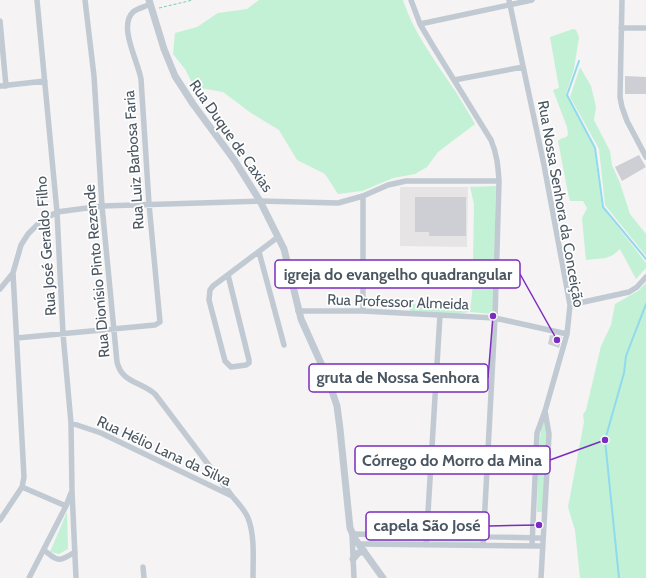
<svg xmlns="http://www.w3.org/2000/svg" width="646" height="578" viewBox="0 0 646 578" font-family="Cabin,sans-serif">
<rect width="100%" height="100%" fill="#f5f3f3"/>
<!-- education -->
<path fill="#e6e4e5" d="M400,187H468L467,247L400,246Z"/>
<!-- green -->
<path fill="#c3f1d5" d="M259,0H403C414,33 432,56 451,85C460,97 467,111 475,124L438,152L427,167L415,174L393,178L362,191L338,194L325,174L297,160L279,130L251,113L223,92L194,87L185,69L173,54L175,33L197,27L218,13L247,9Z
M573,29L576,30L579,37L574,69L566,94L594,148L602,207L646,263V268L636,279L620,249L613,255L606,258L586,260L582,218L587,208L583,201H570L568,193L558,141L560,139L566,137L568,135L567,127L553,90L559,88L550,37Z
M580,67L591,86L596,107L594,120L610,151L612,165L620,183L630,214L646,234V256L605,205L599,149L570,97Z
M496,186L493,314L470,312L474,274L473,263L474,204L470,187Z
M646,283V578H580L575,530L568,507L584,422L583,415L586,410L601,346L611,325L615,304L638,291Z
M410,304L469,307V312L457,314L410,312Z
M546,417L548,432L543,512H537L538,465L541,428Z
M67,512L68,549L59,554L50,552Z
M367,535L425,536L424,543H367Z
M428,536L482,538L481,544L427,543Z"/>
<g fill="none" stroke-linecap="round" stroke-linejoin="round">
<!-- stream -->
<path stroke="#90daee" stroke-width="2" d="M579,61L567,95L595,148L603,207L646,259
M619,578L605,440L624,373L626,356L646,304"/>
</g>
<!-- building -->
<path fill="#cdcfd5" d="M625,76L646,77V94H625Z
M639,155L646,167L622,181L615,167Z
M415,197H466V236H429V232H415Z
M550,335L562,337L559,348L548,344Z"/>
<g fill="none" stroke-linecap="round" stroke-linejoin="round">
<!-- path -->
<path stroke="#7ad0a6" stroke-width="1" stroke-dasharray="3 2" stroke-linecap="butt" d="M159,8L193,0"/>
<!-- minor -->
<path stroke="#c1cad2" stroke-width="5.5" d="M37,0L57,212L63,334L71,423L72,491L76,578
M85,0L94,76L102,206L117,362C122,383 140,381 155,394L232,496
M411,0L420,24L433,46L491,140C497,154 498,166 499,181L495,318L483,545
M509,0L544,165L570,305L567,334L545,411L537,433L532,546
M622,0L620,97L622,107L627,121L646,157
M0,21L6,86
M420,24L532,0
M621,28H646
M454,80L523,67
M0,86L45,81
M363,196V311
M259,252L284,345
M228,275L249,360V363L246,365L231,367L225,361L209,300L210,290L213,286L278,237
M0,289L13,273L21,245L28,234L41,221L57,212L102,206L260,201L338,203L363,196L388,185L406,181H499
M570,305L629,292L637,287L646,277
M298,311H363L495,318L567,334
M17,338L155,325L160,322L149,204L141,79C138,61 118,26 133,12C138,8 145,7 150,4
M71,423L101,433L232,496C238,503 245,510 248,518C255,535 253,560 253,578
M22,487L66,506
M0,520L22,487L24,477L13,273
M359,544L542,546
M426,545L440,315
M44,550C58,562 59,562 75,552
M143,567L144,578
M29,578L66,506L71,493
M354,578L352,534L542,538
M541,578L549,434L545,411"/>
<!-- tertiary -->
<path stroke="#c1cad2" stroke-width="7" d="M149,0L164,49L175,76L193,104L235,161L260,201L284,249L301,319L328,379L337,406L340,429L350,528L355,539L383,578
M353,559L358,553L364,551"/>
</g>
<g text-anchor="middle" stroke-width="3.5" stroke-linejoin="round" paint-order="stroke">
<!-- street labels -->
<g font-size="15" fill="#4a5661" stroke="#fff">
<text transform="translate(231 136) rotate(55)" y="5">Rua Duque de Caxias</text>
<text transform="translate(134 160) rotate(-94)" y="5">Rua Luiz Barbosa Faria</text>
<text transform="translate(561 204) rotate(80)" y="5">Rua Nossa Senhora da Conceição</text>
<text transform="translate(46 246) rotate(-94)" y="5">Rua José Geraldo Filho</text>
<text transform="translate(97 271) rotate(-95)" y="5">Rua Dionísio Pinto Rezende</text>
<text transform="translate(398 302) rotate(2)" y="5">Rua Professor Almeida</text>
<text transform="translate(164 451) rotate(25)" y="5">Rua Hélio Lana da Silva</text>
</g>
</g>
<!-- callouts -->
<path fill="none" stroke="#7b2cbf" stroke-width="1.5" d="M557 340L520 274M493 316L488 378M605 440L550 460M539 525L489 526"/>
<g fill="#7b2cbf" stroke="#fff" stroke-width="1.5">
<circle cx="557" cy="340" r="4"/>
<circle cx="493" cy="316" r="4"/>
<circle cx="605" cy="440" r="4"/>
<circle cx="539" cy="525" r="4"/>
</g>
<g fill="#fff" stroke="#7b2cbf" stroke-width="1.5">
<rect x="275" y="260" width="245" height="28" rx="4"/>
<rect x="309" y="364" width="179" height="28" rx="4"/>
<rect x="355" y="446" width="195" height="28" rx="4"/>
<rect x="366" y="512" width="123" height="28" rx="4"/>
</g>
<g font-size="16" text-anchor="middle" font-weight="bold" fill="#4a5661">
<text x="398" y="280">igreja do evangelho quadrangular</text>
<text x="398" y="383">gruta de Nossa Senhora</text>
<text x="452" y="466">Córrego do Morro da Mina</text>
<text x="427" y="531">capela São José</text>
</g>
</svg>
